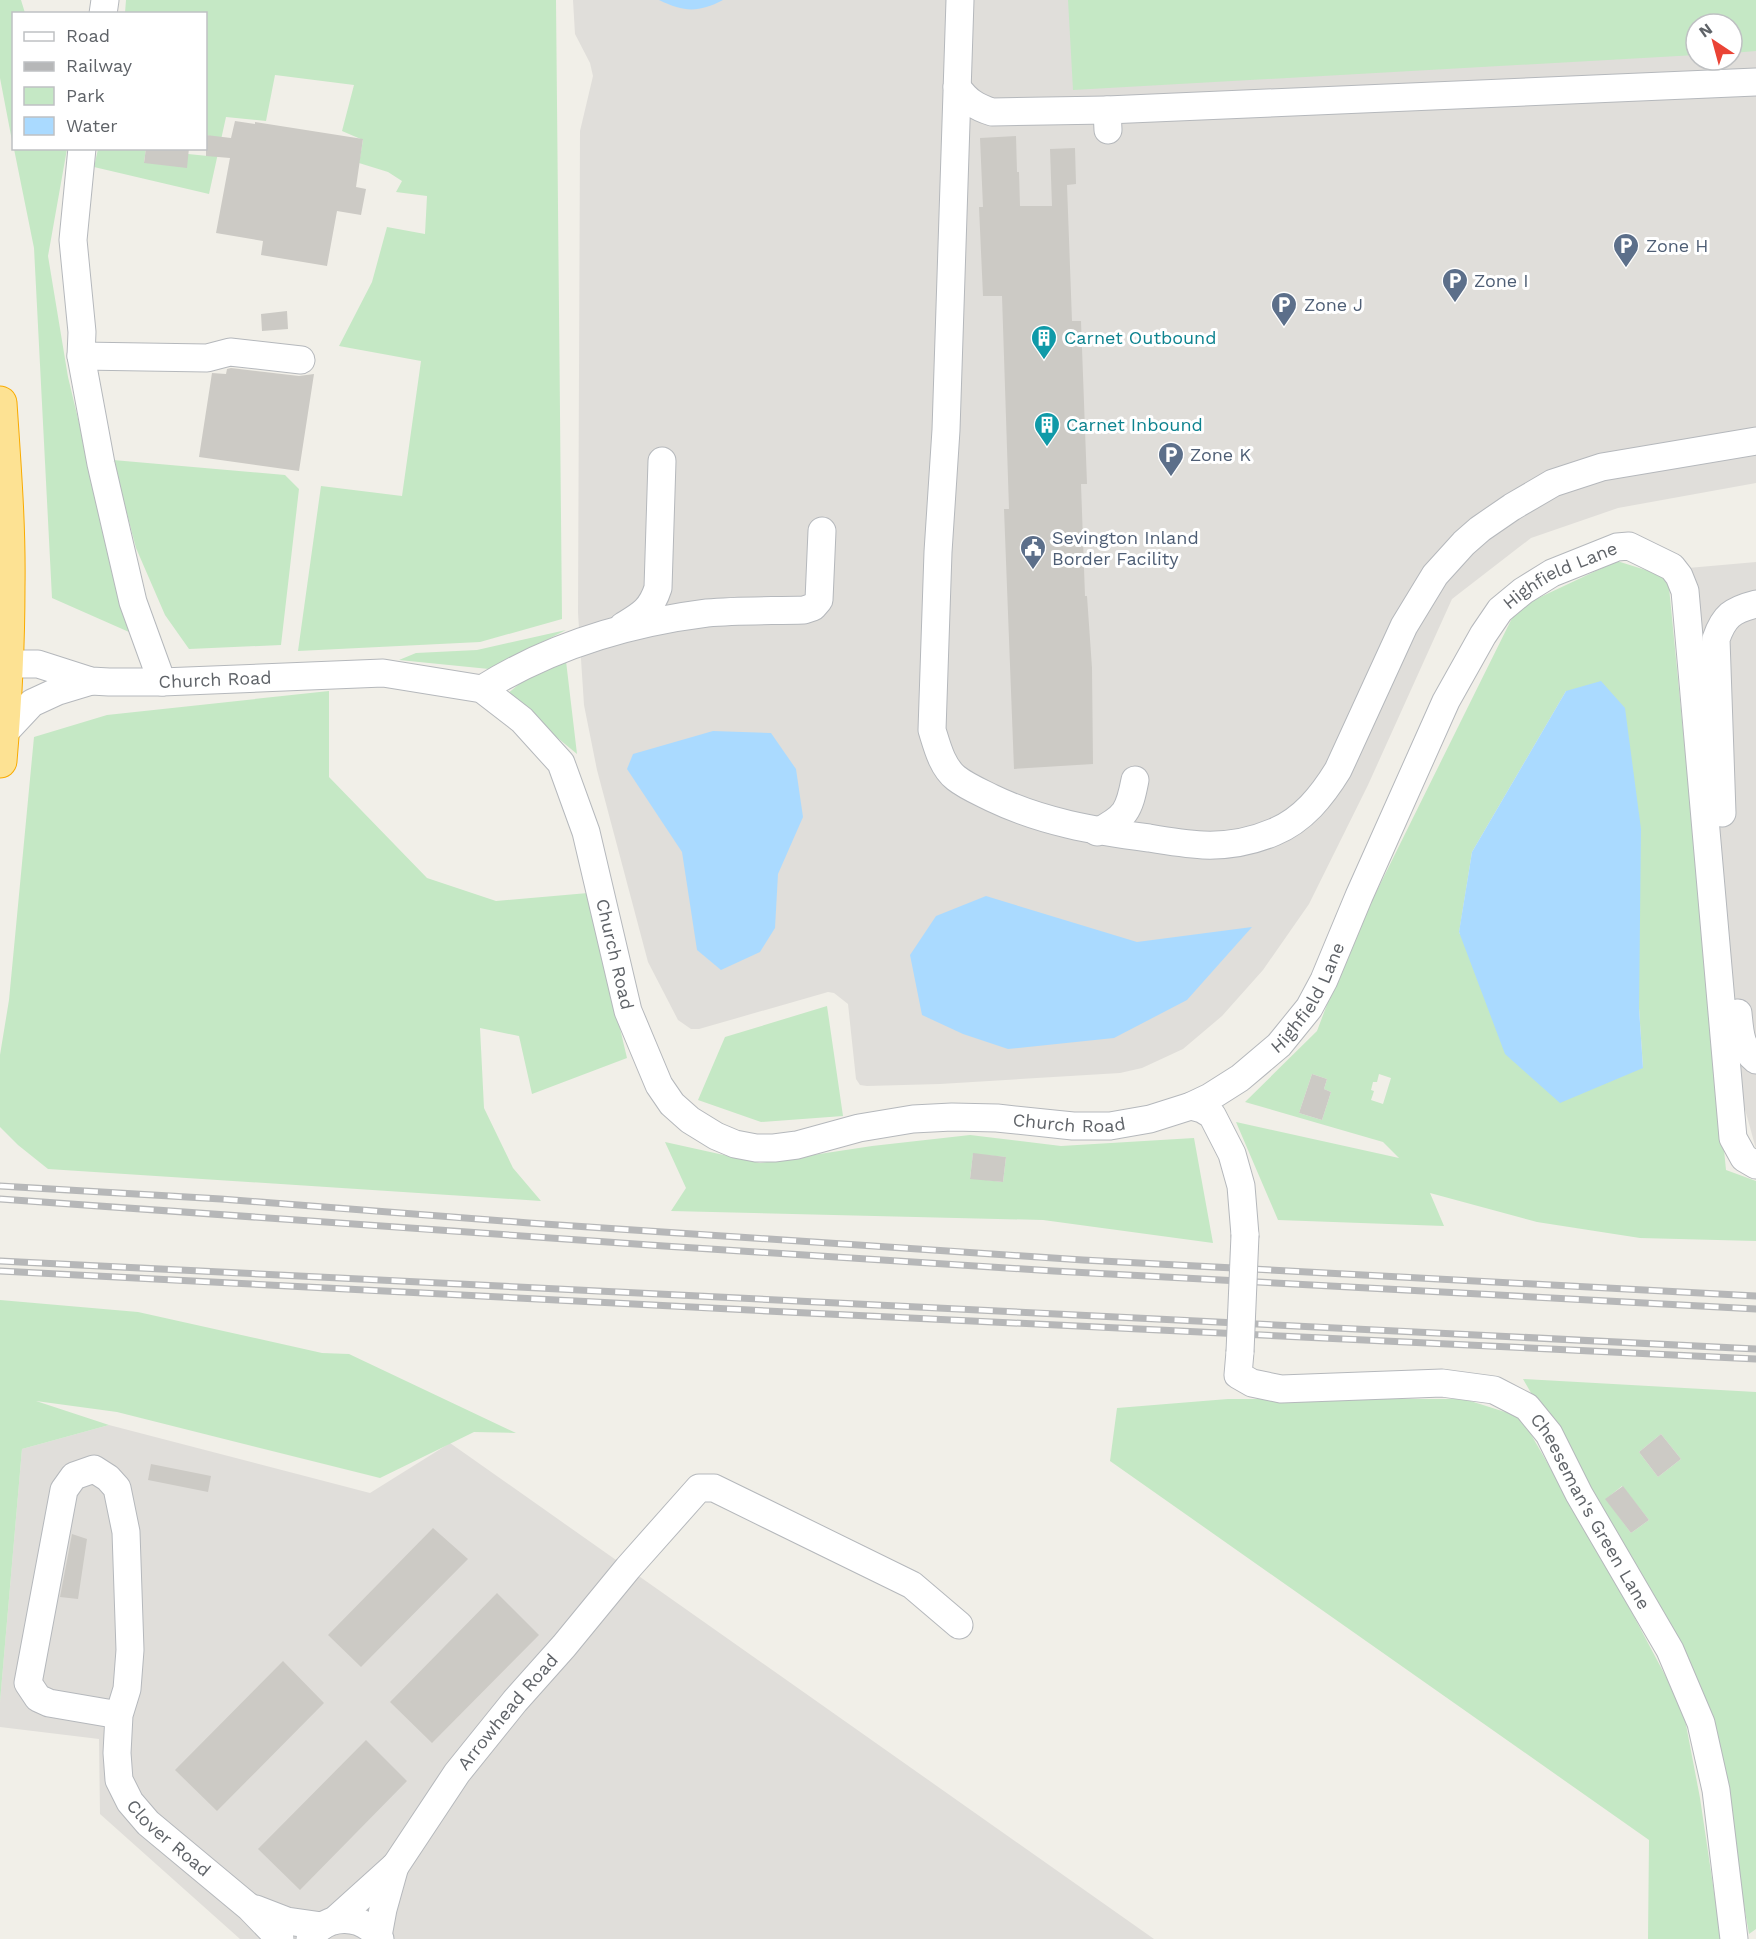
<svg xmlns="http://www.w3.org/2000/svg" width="1756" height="1939" viewBox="0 0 1756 1939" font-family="'Work Sans',sans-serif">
<rect width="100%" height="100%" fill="#f1efe8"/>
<!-- industrial -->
<path fill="#e0deda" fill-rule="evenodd" d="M573,0H1756V483L1618,508L1531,538L1452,599L1368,785L1309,904L1263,970L1222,1016L1183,1049L1142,1068L1120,1073L940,1084L867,1086L860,1085L856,1079L848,1004L834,993L828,992L699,1029H691L678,1020L648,962L597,770L584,705L578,613L580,131L593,76L590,63L575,34ZM1696,24H1732V60H1696Z
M1756,562V1149L1743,1102L1688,568Z
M109,1425L370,1493L450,1443L1154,1939H240L100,1814L99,1739L0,1727V1702L22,1449Z"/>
<!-- green -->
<path fill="#c5e8c5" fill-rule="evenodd" d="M0,0H21L25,13L14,14L13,146L0,78Z
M126,0H556L562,619L480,642L298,651L321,486L402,496L421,361L339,346L372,282L387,227L425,234L427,196L396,192L402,181L388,172L359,163L363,140L342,131L354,85L275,75L266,121L226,117L209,194L94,167L98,149H146L144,162L188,154L208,156L210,136L206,135V14L125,13Z
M1068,0H1756V51L1732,53V24H1696V55L1073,90Z
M14,149H67L48,256L68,377L129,632L52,598L34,248Z
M113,460L285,475L299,489L281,645L189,649L165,615L136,548Z
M1617,561L1668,577L1726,1170L1756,1181V1241L1640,1238L1537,1222L1430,1193L1444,1226L1278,1220L1236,1122L1399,1158L1383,1142L1245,1102L1317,1031L1348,949L1517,608ZM1566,691L1639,1008L1643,1068L1459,933L1472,852ZM1312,1074L1327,1079L1324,1089L1331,1092L1322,1120L1299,1113ZM1379,1074L1391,1078L1383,1104L1371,1100L1374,1091L1371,1090L1373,1082H1377Z
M566,630L489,669L399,660L416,653L477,650Z
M566,661L577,754L506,695L524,680Z
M329,691V777L427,878L496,901L588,893L627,1058L532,1094L519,1036L480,1028L484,1108L513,1168L541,1201L48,1169L18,1145L0,1127V1055L9,1000L34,737L107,715Z
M827,1006L843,1116L761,1122L698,1100L725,1037Z
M970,1135L1061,1146L1194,1138L1213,1243L1043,1220L671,1211L686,1188L665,1142L760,1163L872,1146ZM973,1154L1006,1157L1003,1182L970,1178Z
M0,1300L138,1312L322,1353L349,1354L516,1433L474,1432L380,1478L117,1412L36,1401L109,1425L22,1449L0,1702Z
M1523,1379L1756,1392V1929L1749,1934L1713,1727L1645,1590ZM1661,1434L1681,1459L1658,1477L1639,1452ZM1622,1486L1649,1520L1631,1533L1606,1499Z
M1228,1399H1464L1521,1417L1613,1577L1683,1709L1700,1798L1721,1939H1648L1649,1840L1110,1461L1117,1408Z"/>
<!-- water -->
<path fill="#aadaff" d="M659,0H723C698,13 684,12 659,0Z
M1601,681L1625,708L1641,829L1639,1008L1643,1068L1560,1103L1505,1054L1459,932L1472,852L1566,691Z
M713,731L771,733L796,769L803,817L778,874L775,928L760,952L721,970L697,950L682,852L627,769L633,754Z
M986,896L1137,942L1252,927L1187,1000L1114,1038L1008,1049L963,1034L922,1015L910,955L936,916Z"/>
<!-- building -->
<path fill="#cccac5" d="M235,121L255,124V122L363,139L356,187L366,189L361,215L337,211L327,266L261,255L263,241L216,233L230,158L206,156V135L231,138Z
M1016,136L1017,172H1019L1020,206H1052L1050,149L1075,148L1076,184L1067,185L1072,321H1081L1087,484H1081L1085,596H1087L1092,668L1093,764L1014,769L1004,509H1009L1002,296H983L979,207H983L980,138Z
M146,148H189L187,168L144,163Z
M287,311L288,329L262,331L261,314Z
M231,368L299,376L314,374L299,471L199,457L212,373L226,374L227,369Z
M1312,1074L1327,1079L1324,1089L1331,1092L1322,1120L1299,1113Z
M973,1153L1006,1157L1003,1182L970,1179Z
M1661,1434L1681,1459L1658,1477L1639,1452Z
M151,1464L211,1476L208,1492L148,1480Z
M1623,1486L1649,1520L1631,1533L1605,1499Z
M433,1528L468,1559L361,1667L328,1635Z
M72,1534L87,1539L78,1599L60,1597Z
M497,1593L539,1635L432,1743L390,1702Z
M283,1661L324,1703L217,1811L175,1770Z
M366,1740L407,1781L300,1890L258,1849Z"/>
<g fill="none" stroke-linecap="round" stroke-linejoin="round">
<defs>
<g id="minor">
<path d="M960,0L946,430L938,552L932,730C937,746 942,767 956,778C966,786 980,792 992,798C1042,822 1094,831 1149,838C1167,841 1185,844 1203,845C1227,846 1253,841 1274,832C1303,820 1322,796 1338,770L1404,626L1435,575L1464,543L1480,529L1512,507L1553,483L1602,467L1756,441"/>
<path d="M103,14L105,0"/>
<path d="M957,87C967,101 976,107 992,112L1107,110"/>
<path d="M1108,130L1107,110L1756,82"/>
<path d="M82,148L73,240L82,332L81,356L101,464L133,602L162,682"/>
<path d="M81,356L207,358L230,352L301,360"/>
<path d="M623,626C641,615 651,610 658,588L662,461"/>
<path id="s1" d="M0,668L6,664H38L91,681L109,682H162L383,673L482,689L522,720L561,763L586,832L628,1011L659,1085L672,1104L690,1120L716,1136L735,1144L756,1148H774L797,1145L859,1128L913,1119L952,1117L997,1118L1073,1126H1110L1150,1119L1191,1106L1210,1097L1240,1078L1279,1045L1309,1008L1324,980L1359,896L1446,701L1483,635L1500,610L1523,591L1552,573L1617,547L1629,546L1672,567L1679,576L1685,591L1733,1138L1744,1158L1756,1165"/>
<path d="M482,689C551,646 627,623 707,613C739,610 772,611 804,610L813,607L819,600L822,531"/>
<path d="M2,735L32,703L58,691L91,681"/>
<path d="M1722,813L1716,639C1724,616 1732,610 1756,604"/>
<path d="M1097,832C1126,817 1129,811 1135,780"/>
<path d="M1738,1013C1740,1033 1740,1047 1756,1060"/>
<path d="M1191,1106L1202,1109L1212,1115L1232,1154L1241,1186L1245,1235"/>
<path id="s2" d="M1240,1352L1238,1375L1252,1383L1281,1389L1442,1383L1494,1390L1527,1407L1549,1434L1579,1494L1670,1650L1701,1723L1716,1790L1734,1939"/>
<path id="s3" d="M119,1715L49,1703L38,1698L28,1683L64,1490L74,1476L94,1469L108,1478L117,1488L126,1532L130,1650L127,1689L119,1715L117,1753L119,1780L130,1802L148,1823L249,1907L280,1939"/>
<path d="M256,1909L287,1921L322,1926"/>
<path id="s4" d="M335,1920L396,1865L457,1773L515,1701L564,1646L628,1568L699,1488H714L912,1585L959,1625"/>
<path d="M378,1936L383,1909L395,1866"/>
<path d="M310,1939C327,1912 363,1914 380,1939"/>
</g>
<path id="highway" d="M0,403C4,464 9,525 8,587C8,645 5,703 0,761"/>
</defs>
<!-- minor casing -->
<use href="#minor" stroke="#b5b8bc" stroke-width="29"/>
<!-- highway casing -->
<use href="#highway" stroke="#f9ab00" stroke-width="35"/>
<!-- minor -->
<use href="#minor" stroke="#fff" stroke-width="27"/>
<!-- highway -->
<use href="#highway" stroke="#fde293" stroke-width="33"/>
<defs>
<path id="rail" d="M0,1186L221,1199L529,1223L1083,1260L1756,1296
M0,1199L664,1246L1054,1271L1756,1309
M0,1261L1756,1349
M0,1271L787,1312L1756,1359"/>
</defs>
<!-- rail casing -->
<use href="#rail" stroke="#b6b7b8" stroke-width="7"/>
<!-- rail -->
<use href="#rail" stroke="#fff" stroke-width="4.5" stroke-dasharray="14" stroke-linecap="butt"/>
<defs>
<path id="minor-bridge" d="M1240,1352L1245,1235"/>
</defs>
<!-- minor-bridge casing -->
<use href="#minor-bridge" stroke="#b5b8bc" stroke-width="29" stroke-linecap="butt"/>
<!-- minor-bridge -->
<use href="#minor-bridge" stroke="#fff" stroke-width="27"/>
</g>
<!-- icons -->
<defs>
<symbol id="parking-pin" viewBox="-11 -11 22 30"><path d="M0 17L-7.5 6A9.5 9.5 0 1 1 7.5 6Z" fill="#5c6f8a" stroke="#fff"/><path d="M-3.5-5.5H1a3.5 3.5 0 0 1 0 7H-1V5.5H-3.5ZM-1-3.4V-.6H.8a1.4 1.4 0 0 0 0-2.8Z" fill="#fff"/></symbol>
<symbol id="building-pin" viewBox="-11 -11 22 30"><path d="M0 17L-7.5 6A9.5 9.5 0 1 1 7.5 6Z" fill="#0f9aa8" stroke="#fff"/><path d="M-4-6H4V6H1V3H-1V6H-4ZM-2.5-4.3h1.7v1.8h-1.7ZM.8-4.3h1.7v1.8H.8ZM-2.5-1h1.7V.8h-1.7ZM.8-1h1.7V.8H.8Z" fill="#fff"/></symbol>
<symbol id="civic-pin" viewBox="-11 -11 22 30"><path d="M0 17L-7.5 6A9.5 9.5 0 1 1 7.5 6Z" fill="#5c6f8a" stroke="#fff"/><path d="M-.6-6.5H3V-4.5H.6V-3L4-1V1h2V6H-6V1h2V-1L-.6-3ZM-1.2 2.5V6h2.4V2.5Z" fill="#fff"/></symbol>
</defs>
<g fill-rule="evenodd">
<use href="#parking-pin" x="1611" y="231" width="30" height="40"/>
<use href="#parking-pin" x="1440" y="266" width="30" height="40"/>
<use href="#parking-pin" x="1269" y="290" width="30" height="40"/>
<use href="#building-pin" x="1029" y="323" width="30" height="40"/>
<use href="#building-pin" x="1032" y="410" width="30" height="40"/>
<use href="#parking-pin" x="1156" y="440" width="30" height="40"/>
<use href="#civic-pin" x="1018" y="533" width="30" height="40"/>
</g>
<g text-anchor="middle" stroke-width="6" stroke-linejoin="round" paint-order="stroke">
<!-- service labels -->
<g font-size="18" fill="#4e5e75" stroke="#fff" text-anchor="start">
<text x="1646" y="252">Zone H</text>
<text x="1474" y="287">Zone I</text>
<text x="1304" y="311">Zone J</text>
<text x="1190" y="461">Zone K</text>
<text x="1052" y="544">Sevington Inland<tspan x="1052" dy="21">Border Facility</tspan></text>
</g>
<!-- culture labels -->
<g font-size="18" fill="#0d838f" stroke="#fff" text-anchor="start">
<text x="1064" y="344">Carnet Outbound</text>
<text x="1066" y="431">Carnet Inbound</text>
</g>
<!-- street labels -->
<g font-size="18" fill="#5f6368" stroke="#fff">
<text dy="6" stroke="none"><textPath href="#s1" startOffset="2162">Highfield Lane</textPath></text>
<text dy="6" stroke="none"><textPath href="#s1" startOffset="219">Church Road</textPath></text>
<text dy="6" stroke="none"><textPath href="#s1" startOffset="795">Church Road</textPath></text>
<text dy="6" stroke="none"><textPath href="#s1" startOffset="1658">Highfield Lane</textPath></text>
<text dy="6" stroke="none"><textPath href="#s1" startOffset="1370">Church Road</textPath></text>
<text dy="6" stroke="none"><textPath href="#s2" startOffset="442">Cheeseman's Green Lane</textPath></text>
<text dy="6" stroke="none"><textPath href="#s4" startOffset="272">Arrowhead Road</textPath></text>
<text dy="6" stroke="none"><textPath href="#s3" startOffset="738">Clover Road</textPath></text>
</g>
</g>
<!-- legend -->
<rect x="12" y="12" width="195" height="138" fill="#ffffff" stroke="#bfc1c3" stroke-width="1.5"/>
<rect x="24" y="32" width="30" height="9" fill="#ffffff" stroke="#bfc1c3" stroke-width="1.5"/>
<text x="66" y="42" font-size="18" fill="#5f6368">Road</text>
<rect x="24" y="62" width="30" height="9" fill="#b6b7b8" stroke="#bfc1c3" stroke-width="1.5"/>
<text x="66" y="72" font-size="18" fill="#5f6368">Railway</text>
<rect x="24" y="87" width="30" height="18" fill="#c5e8c5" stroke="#bfc1c3" stroke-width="1.5"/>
<text x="66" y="102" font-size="18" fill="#5f6368">Park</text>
<rect x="24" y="117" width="30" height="18" fill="#aadaff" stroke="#bfc1c3" stroke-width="1.5"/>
<text x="66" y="132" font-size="18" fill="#5f6368">Water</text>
<!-- north arrow -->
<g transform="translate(1714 42) rotate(324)"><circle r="28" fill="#ffffff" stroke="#bfc1c3" stroke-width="1.5"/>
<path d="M0-4.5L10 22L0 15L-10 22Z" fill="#ea4335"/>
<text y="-9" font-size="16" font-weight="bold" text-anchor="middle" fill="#5f6368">N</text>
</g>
</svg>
